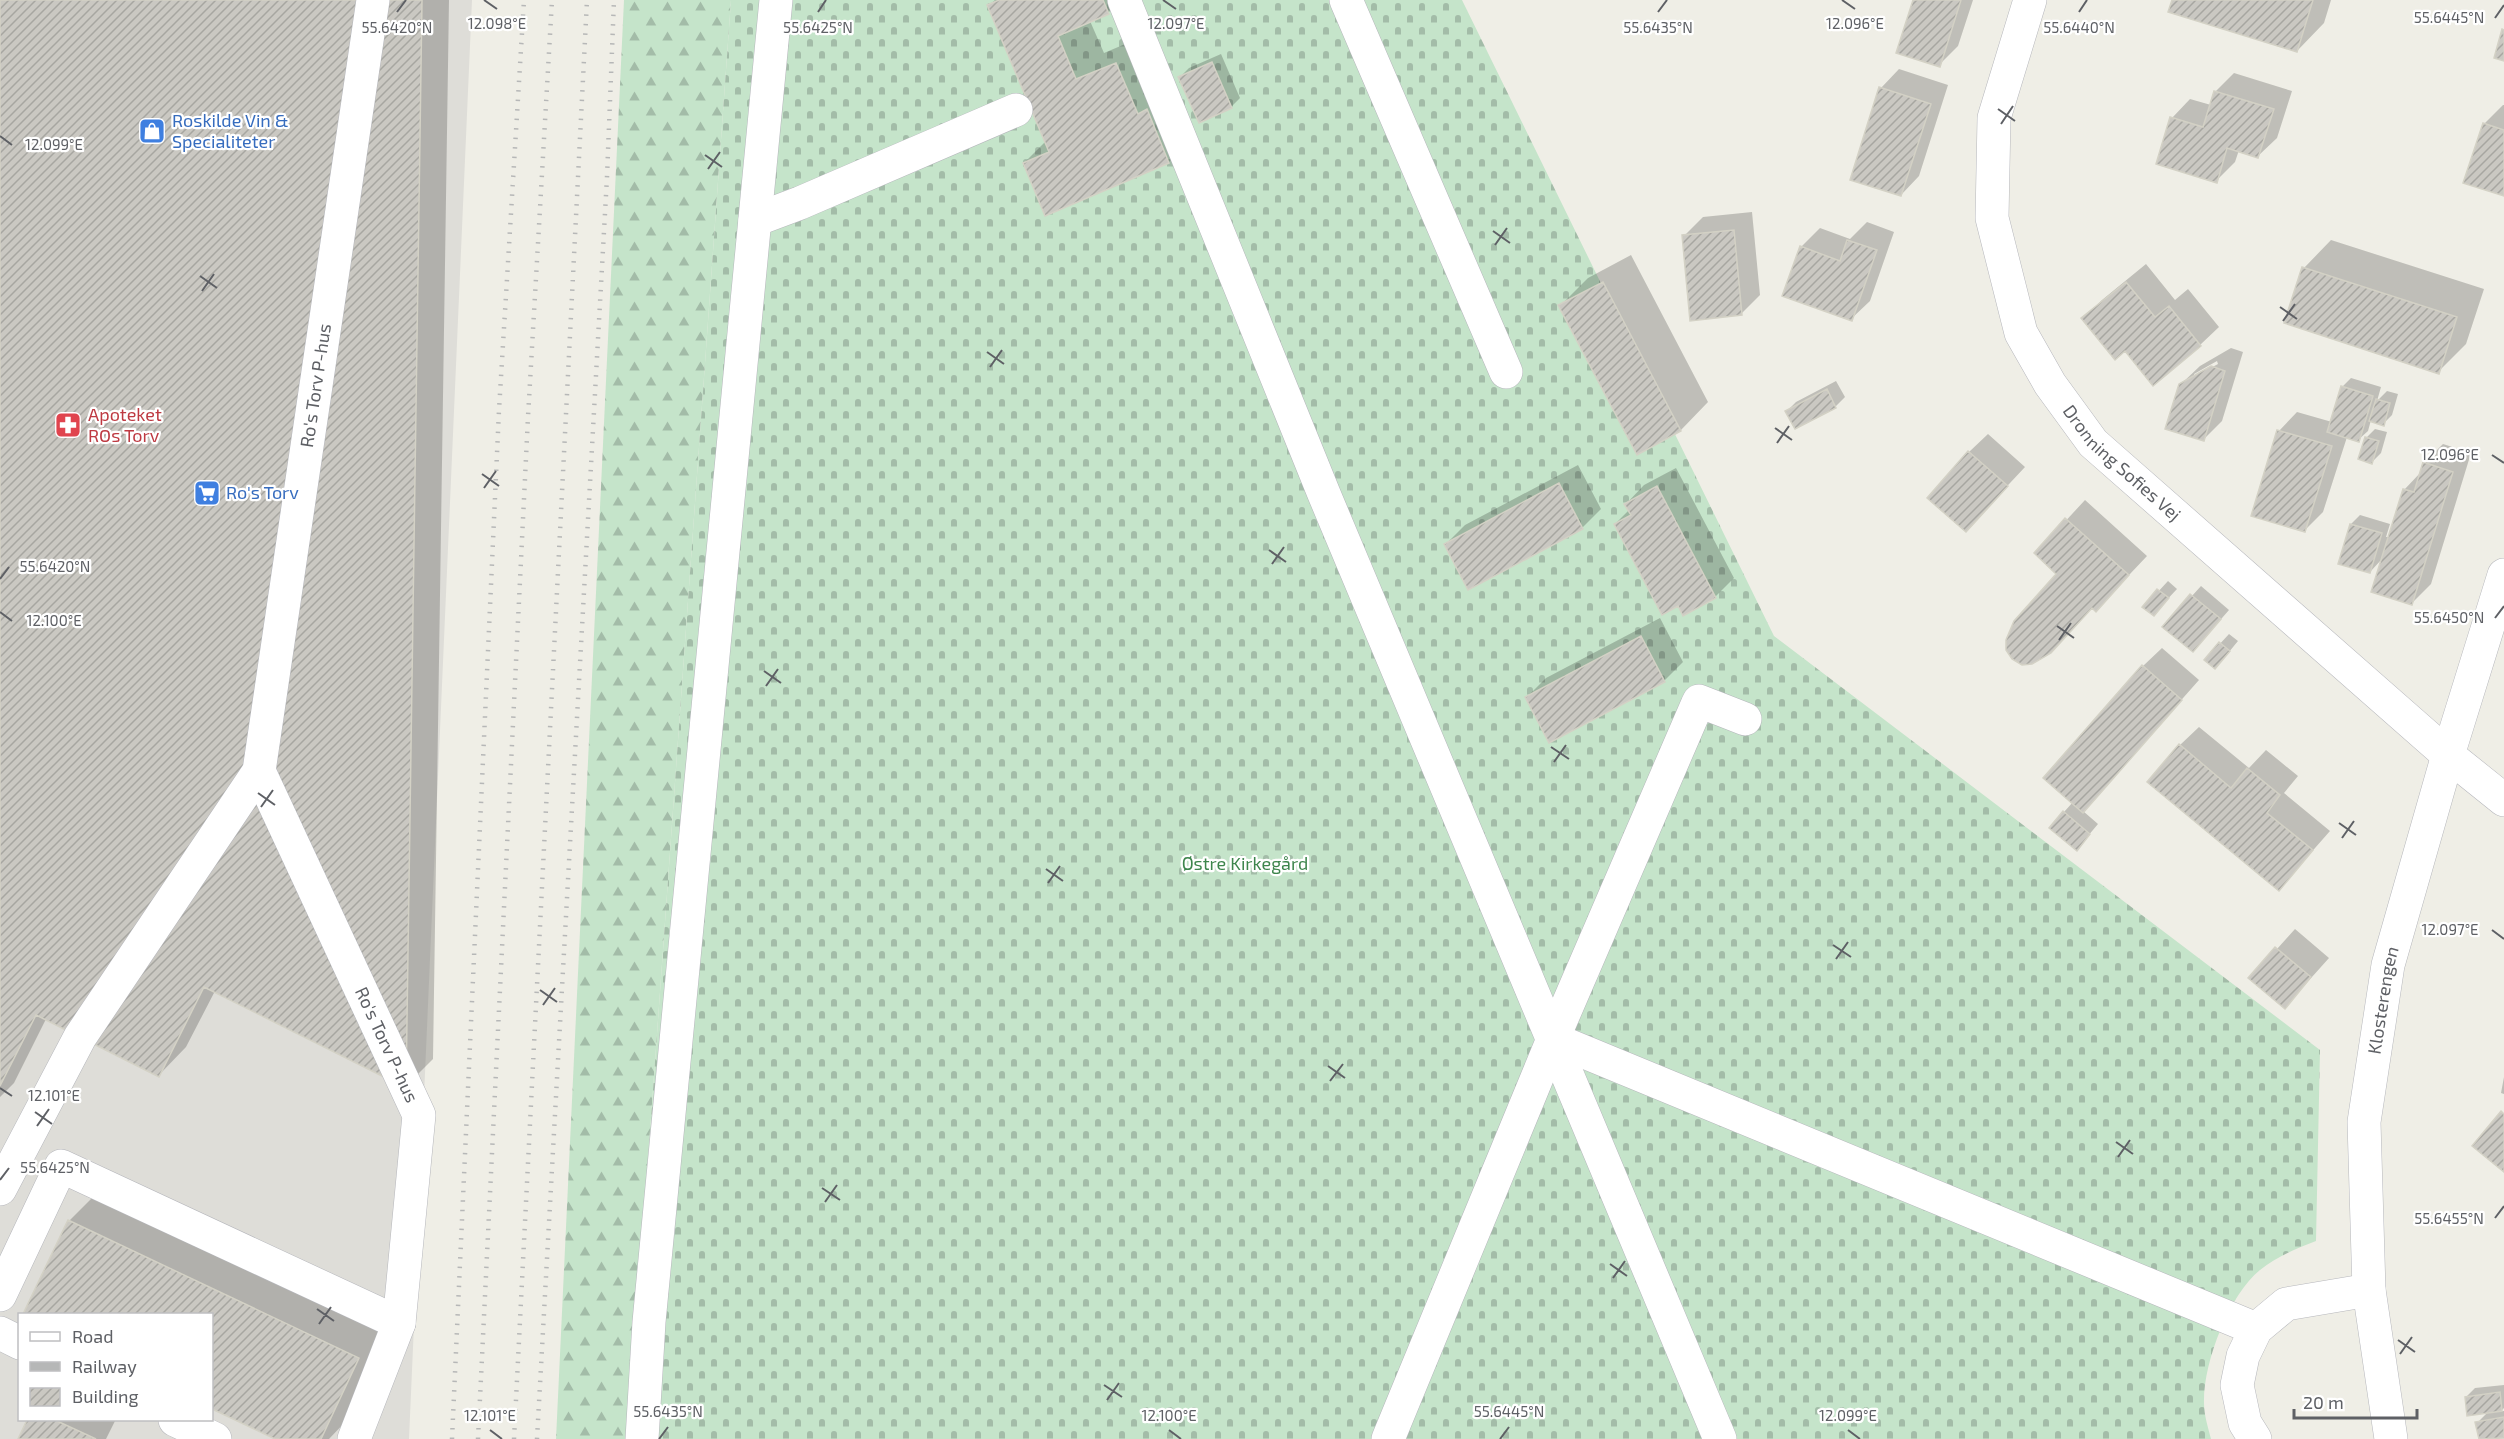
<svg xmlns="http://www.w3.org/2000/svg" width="2504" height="1439" viewBox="0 0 2504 1439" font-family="'Exo 2',sans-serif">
<defs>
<pattern id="forest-firs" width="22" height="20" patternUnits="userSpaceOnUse" patternTransform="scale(1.5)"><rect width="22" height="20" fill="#c5e4ca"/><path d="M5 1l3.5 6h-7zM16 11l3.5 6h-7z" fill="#a3bca8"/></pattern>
<pattern id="cemetery-stones" width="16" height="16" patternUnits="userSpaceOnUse" patternTransform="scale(1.5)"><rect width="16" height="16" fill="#c5e4ca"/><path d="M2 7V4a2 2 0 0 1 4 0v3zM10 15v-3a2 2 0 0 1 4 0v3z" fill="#a3bca8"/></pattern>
<pattern id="building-hatch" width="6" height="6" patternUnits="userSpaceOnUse" patternTransform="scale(1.5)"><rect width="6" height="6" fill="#cac8c2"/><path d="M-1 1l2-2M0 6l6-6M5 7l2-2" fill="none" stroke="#a7a6a1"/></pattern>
</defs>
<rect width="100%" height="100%" fill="#efeee6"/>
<!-- industrial -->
<path fill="#deddd8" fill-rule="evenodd" d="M0,0H472L409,1439H0ZM20,1314H212V1420H20Z"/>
<!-- forest -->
<path fill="url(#forest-firs)" d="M624,0H731L628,1439H556Z"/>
<!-- cemetery -->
<path fill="url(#cemetery-stones)" d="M731,0H1462L1774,636L2320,1050L2316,1241C2296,1249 2277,1256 2260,1270C2229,1295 2203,1363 2204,1403C2204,1415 2208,1427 2211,1439H628Z"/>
<!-- shadow -->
<path fill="#0003" fill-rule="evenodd" d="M0,0H449L433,1059L406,1086L215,991L186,1047L159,1075L46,1019L14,1083L0,1097Z
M995,0H1121L1108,13L1090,21L1104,53L1144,36L1175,83L1196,134L1169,162L1046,214L1024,163L1046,141L989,5Z
M1914,0H1973L1958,46L1939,65Z
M2173,0H2331L2324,23L2297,51Z
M1221,54L1240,98L1231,107L1180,77L1189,68Z
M1899,69L1948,85L1919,176L1901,195L1881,88Z
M2234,73L2292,91L2277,138L2258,156L2239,150L2235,162L2216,181L2172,118L2190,99L2211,105L2215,92Z
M2503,105H2504V195L2484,124Z
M1752,212L1760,295L1741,314L1684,236L1703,217Z
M1867,222L1894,232L1870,301L1851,319L1801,247L1820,228L1850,239Z
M2331,240L2484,289L2466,344L2438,372L2304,268Z
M1631,255L1708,402L1681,430L1638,453L1560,306L1588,278Z
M2146,264L2175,300L2188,289L2219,327L2200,345L2125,349L2083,319L2102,300Z
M2231,348L2243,352L2222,421L2204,439L2180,385L2200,366ZM2217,361L2218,364L2194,377V374Z
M2351,378L2381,387L2377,401L2387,391L2398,394L2392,415L2383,424L2371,420L2368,431L2358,440L2347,437L2323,512L2305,530L2279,431L2297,412L2332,422L2342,387Z
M1836,381L1845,397L1836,406L1796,427L1787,411L1796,402Z
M2375,429L2387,432L2381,453L2372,462L2366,438Z
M1988,434L2025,467L1966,530L1969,452Z
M2443,444L2471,453L2431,584L2412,603L2382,559L2370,572L2351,524L2360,515L2390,524L2386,537H2389L2404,490L2421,472L2424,463Z
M1578,465L1601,509L1582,528L1469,588L1446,544L1465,525Z
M1676,468L1734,578L1715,597L1679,604L1615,524L1629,510L1626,504L1644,485Z
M2085,500L2147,556L2096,610L2093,607L2050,652L2058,574L2036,553Z
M2168,581L2177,589L2162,605L2144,607Z
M2201,586L2229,610L2202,641L2164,627Z
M1660,618L1683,662L1664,681L1550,741L1527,697L1546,678Z
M2229,634L2238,641L2224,658L2206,659Z
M2162,648L2199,680L2083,811L2098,824L2077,849L2064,812L2073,802L2143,666Z
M2199,727L2249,768L2266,750L2298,776L2284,793L2330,831L2279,889L2180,745Z
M2295,929L2329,958L2285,1007L2251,978Z
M2504,1077V1094L2501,1093Z
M105,1185L394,1322L348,1419L329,1439H279L212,1407V1314H24L69,1221Z
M2504,1385V1408L2501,1411H2504V1436L2480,1439L2477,1423L2488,1412L2466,1397L2475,1388Z
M29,1420H113L115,1421L106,1439H20Z"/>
<!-- building -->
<path fill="url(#building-hatch)" stroke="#d3d1c5" stroke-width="1.5" d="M0,0H422L406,1088L204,987L159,1077L36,1015L0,1086Z
M999,0H1103L1109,14L1058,36L1076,79L1116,63L1138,114L1147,109L1169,163L1045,216L1023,163L1049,152L987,5Z
M1913,0H1961L1940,67L1896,53Z
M2172,0H2313L2297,52L2168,12Z
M2502,29L2504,30V61L2494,58Z
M1212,62L1232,108L1199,123L1178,77Z
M1879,87L1931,104L1901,196L1850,180Z
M2214,91L2274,109L2258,158L2227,148L2217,183L2156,164L2170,117L2203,127Z
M2483,123L2504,130V196L2463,183Z
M1734,230L1742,315L1690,321L1682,235Z
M1847,240L1877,250L1852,321L1782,296L1800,246L1840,261Z
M2302,267L2457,317L2439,374L2284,323Z
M1603,282L1681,431L1637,455L1558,305Z
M2126,282L2155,317L2169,306L2201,346L2153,386L2125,351L2115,360L2081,318Z
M2211,366L2225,371L2204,441L2165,429L2179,384Z
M2341,386L2373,396L2359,442L2327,432Z
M1827,389L1836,408L1795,429L1785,411Z
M2376,399L2390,403L2384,426L2369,421Z
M2277,430L2332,446L2305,532L2251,516Z
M2365,437L2379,441L2372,464L2358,459Z
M1968,451L2008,486L1966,532L1927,498Z
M2423,462L2453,472L2412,605L2371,592L2403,489L2414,492Z
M1559,483L1583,529L1468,590L1444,544Z
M1657,486L1716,598L1683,616L1678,606L1662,615L1614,524L1631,515L1624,504Z
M2065,518L2129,575L2096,612L2092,608L2051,653L2032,664L2022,665L2012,659L2006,650V640L2014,621L2056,574L2034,553Z
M2350,524L2382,533L2370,573L2338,564Z
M2157,589L2169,598L2154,616L2142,607Z
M2190,594L2221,619L2193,652L2162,627Z
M1641,636L1665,682L1549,743L1525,697Z
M2219,642L2230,651L2215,669L2204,660Z
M2142,665L2182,700L2083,813L2043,778Z
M2179,744L2231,788L2247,768L2280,795L2267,813L2313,850L2279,891L2147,782Z
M2063,811L2090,834L2077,851L2049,828Z
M2275,947L2311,977L2285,1009L2248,978Z
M2501,1111L2504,1114V1172L2472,1146Z
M68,1220L359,1358L321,1439H275L212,1409V1314H23Z
M2500,1392L2502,1411L2467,1416L2465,1397Z
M2504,1417V1438L2479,1439L2475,1422Z
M27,1420H55L96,1439H18Z"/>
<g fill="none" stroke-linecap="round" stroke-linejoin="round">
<defs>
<g id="minor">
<path d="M1124,0L1324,494L1720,1439"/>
<path d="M1346,0L1506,372"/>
<path id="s1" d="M2030,0L1994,118L1992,218L2021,333L2050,384L2093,443L2448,755L2504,800"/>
<path d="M755,220L800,203L1016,110"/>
<path id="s2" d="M259,771L419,1115L399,1323L354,1439"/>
<path d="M1553,1039L2256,1329"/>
<path id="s3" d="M0,1189L80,1037L259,771L373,0"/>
<path d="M0,1295L61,1166L399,1323"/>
<path d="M0,1333L20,1343"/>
<path d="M175,1420L215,1439"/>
<path d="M642,1439L649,1322L776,0"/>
<path d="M1388,1439L1553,1039L1697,705L1699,701L1745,719"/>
<path d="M2255,1439L2245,1423L2237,1385L2243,1356L2256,1329L2286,1304L2369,1290"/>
<path id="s4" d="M2391,1439L2369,1290L2364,1122L2388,965L2448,755L2504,575"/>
</g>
</defs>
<!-- minor casing -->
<use href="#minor" stroke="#b6b7bc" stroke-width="34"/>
<!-- minor -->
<use href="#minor" stroke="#fff" stroke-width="33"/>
<!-- rail -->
<path stroke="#b6b7b7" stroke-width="4.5" stroke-dasharray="1.5 8" stroke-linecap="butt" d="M452,1439L499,410L524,0
M478,1439L528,417L552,0
M514,1439L587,0
M537,1439L607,177L614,0"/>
</g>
<!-- ticks -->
<path fill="none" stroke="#5e6065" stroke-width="2" d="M484,0L497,9M1163,0L1176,9M1842,0L1855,9M397,12L406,0M818,12L826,0M1658,12L1667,0M2079,12L2087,0M2495,18L2504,5M1998,109L2015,121M2001,124L2013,106M0,136L12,145M705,155L722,167M708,169L720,152M1493,231L1510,243M1495,245L1507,228M200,276L217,288M202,291L214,274M2280,307L2297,319M2283,321L2295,304M987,352L1004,364M990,367L1002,350M1775,428L1792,440M1777,443L1789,426M2492,455L2504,463M482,474L499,486M484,488L496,471M1269,550L1286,562M1272,564L1284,547M0,579L9,567M0,612L12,621M2495,618L2504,606M2057,626L2074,638M2059,640L2071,623M764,671L781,683M766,686L778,669M1551,747L1569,759M1554,762L1566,745M258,793L275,805M261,807L273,790M2339,823L2356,835M2342,838L2354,821M1046,869L1063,881M1048,883L1060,866M2492,930L2504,939M1833,945L1851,957M1836,959L1848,942M540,990L557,1002M543,1005L555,988M1328,1066L1345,1078M1330,1081L1343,1064M0,1088L12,1096M35,1112L52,1124M37,1126L49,1109M2116,1142L2133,1154M2118,1157L2130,1140M0,1180L9,1168M822,1188L840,1200M825,1202L837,1185M2495,1218L2504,1206M1610,1264L1627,1276M1613,1278L1625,1261M317,1309L334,1321M319,1324L331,1307M2398,1340L2415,1352M2400,1354L2412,1337M1104,1385L1122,1397M1107,1400L1119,1383M490,1430L502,1439M1169,1430L1181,1439M1848,1430L1860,1439M659,1439L668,1427M1500,1439L1509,1427"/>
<!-- icons -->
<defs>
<symbol id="shop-square" viewBox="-11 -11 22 22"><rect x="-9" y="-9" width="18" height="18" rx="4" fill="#3f7fe0" stroke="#fff"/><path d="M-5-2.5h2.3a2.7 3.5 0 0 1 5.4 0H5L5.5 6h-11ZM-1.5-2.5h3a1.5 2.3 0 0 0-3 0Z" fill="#fff"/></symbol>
<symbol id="pharmacy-square" viewBox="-11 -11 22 22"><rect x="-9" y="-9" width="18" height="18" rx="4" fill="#e0444e" stroke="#fff"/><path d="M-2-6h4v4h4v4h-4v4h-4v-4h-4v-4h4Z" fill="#fff"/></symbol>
<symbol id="supermarket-square" viewBox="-11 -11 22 22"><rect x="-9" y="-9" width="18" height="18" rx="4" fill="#3f7fe0" stroke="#fff"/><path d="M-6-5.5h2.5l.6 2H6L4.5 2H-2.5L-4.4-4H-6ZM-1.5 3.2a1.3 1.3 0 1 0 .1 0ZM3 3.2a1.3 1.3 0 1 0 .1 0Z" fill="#fff"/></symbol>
</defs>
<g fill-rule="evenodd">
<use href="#shop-square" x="137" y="116" width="30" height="30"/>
<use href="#pharmacy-square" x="53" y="410" width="30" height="30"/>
<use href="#supermarket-square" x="192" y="478" width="30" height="30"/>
</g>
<g text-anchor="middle" stroke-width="4.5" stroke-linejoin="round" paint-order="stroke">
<!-- shop labels -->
<g font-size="18" fill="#366cbe" stroke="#fff" text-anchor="start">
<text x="172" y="127">Roskilde Vin &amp;<tspan x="172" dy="21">Specialiteter</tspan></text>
<text x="226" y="499">Ro's Torv</text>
</g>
<!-- street labels -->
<g font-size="18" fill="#5e6065" stroke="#fff">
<text dy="6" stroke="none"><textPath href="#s3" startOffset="882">Ro's Torv P-hus</textPath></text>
<text dy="6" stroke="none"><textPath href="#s1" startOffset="508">Dronning Sofies Vej</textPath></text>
<text dy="6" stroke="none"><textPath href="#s4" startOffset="442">Klosterengen</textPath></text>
<text dy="6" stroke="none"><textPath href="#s2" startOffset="302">Ro's Torv P-hus</textPath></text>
</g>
<!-- health labels -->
<g font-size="18" fill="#be3a42" stroke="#fff" text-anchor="start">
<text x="88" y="421">Apoteket<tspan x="88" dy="21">ROs Torv</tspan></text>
</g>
<!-- park labels -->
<g font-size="18" fill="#3d854c" stroke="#fff">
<text x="1245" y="870">Østre Kirkegård</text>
</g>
</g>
<g font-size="15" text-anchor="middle" fill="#5e6065" stroke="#fff" stroke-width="4.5" stroke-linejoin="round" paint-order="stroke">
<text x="2449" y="23">55.6445°N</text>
<text x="497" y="29">12.098°E</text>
<text x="1176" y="29">12.097°E</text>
<text x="1855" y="29">12.096°E</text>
<text x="397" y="33">55.6420°N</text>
<text x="818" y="33">55.6425°N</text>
<text x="1658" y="33">55.6435°N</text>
<text x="2079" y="33">55.6440°N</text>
<text x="54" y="150">12.099°E</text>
<text x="2450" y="460">12.096°E</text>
<text x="55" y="572">55.6420°N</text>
<text x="2449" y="623">55.6450°N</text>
<text x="54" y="626">12.100°E</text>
<text x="2450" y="935">12.097°E</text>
<text x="54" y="1101">12.101°E</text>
<text x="55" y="1173">55.6425°N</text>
<text x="2449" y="1224">55.6455°N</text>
<text x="668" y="1417">55.6435°N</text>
<text x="1509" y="1417">55.6445°N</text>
<text x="490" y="1421">12.101°E</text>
<text x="1169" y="1421">12.100°E</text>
<text x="1848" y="1421">12.099°E</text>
</g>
<!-- legend -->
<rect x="18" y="1313" width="195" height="108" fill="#ffffff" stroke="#bfbfc1" stroke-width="1.5"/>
<rect x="30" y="1332" width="30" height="9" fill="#ffffff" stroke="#bfbfc1" stroke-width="1.5"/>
<text x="72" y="1343" font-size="18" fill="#5e6065">Road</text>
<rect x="30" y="1362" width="30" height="9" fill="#b6b7b7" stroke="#bfbfc1" stroke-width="1.5"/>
<text x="72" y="1373" font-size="18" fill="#5e6065">Railway</text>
<rect x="30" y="1388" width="30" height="18" fill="url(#building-hatch)" stroke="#bfbfc1" stroke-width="1.5"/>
<text x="72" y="1403" font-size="18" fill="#5e6065">Building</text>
<!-- scale -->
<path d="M2294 1409v9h123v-9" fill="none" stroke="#5e6065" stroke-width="3"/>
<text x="2303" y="1409" font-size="18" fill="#5e6065" stroke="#ffffff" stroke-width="4.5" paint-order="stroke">20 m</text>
</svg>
